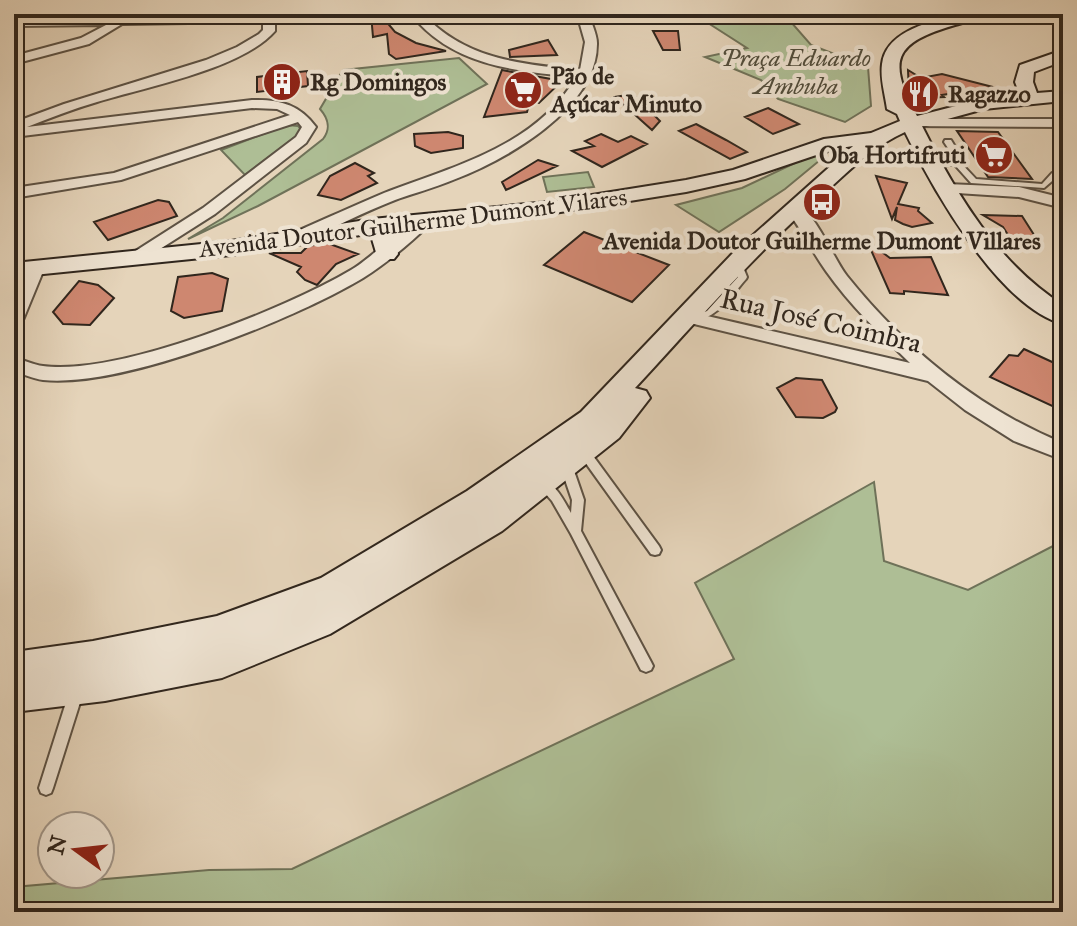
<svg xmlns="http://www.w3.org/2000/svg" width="1077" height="926" viewBox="0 0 1077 926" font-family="'IM FELL Great Primer',serif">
<rect width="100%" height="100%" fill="#e5d4ba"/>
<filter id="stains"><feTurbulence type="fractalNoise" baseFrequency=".0025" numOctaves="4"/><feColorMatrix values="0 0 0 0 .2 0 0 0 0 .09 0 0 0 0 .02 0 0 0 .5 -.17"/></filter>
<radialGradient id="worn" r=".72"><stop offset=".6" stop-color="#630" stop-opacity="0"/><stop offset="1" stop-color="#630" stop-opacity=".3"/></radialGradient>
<!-- green -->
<path fill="#aebe95" stroke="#6f7259" stroke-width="2" d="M694,14H784L811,45L868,67L871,106L845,122L778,99L761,80L705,57L747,48Z
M459,58L487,84L258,206L188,239L223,218L323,139C331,129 328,118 320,109L343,70Z
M287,125L298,126L303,131L245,175L221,150Z
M818,152L825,156L785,189L719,232L676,205L742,188Z
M588,172L594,187L547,192L543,177Z
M1060,468L1063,469V912H14V887L209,870L292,869L734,659L695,583L874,482L884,561L968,590L1055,545Z"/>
<!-- building -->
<path fill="#ce8770" stroke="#30261d" stroke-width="2" d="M371,14H380L395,32L416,43L446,51L396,59L389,54L387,34L373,37Z
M653,31H678L680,50H663Z
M548,40L557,55L510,57L509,50Z
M502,70L507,71L562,81L539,103L530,101L527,112L484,117Z
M908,70L921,78L942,74L993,87L942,95L944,97L919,98L917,94L909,93Z
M307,71L308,86L257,92V77Z
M633,94L660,121L652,130L615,97Z
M768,108L799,124L773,134L745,117Z
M696,124L726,140L747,152L730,159L679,131Z
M957,131L998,132L1032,179L988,177Z
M448,132L463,136V148L431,153L415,146L414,134Z
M601,134L618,142L631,136L647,144L602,167L572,151L594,146L585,141Z
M538,160L557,166L506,190L502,182Z
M355,163L374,173L368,176L377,183L341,200L318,195L330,176Z
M876,176L907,183L898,204L919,208L918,211L932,223L912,227L903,224L895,220L897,207L892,219Z
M158,200L169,202L177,216L108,240L94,222Z
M983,215L1022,216L1036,238H1010L1003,227Z
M584,232L669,265L632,302L544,265Z
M867,241L890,258L931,257L948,295L904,291V294L890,293Z
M327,243L358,254L336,264L317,285L305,280L297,272L301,267L269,253H301L308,246Z
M212,273L228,279L222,311L184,318L171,311L178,277Z
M79,281L98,285L114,298L90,325L63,324L53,312Z
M1024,349L1063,367V411L990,377L1009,355L1018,356Z
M796,378L822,380L837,408L835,412L823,418L796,417L777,388Z"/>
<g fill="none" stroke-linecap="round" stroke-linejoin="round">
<defs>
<path id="lane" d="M945,140H951L962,158L959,161L976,179L1042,184L1052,173L1059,175L1044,188L971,183L954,164L933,168L929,166L948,161L954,157L944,142Z
M737,259L741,262L747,277L746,279C731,296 715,321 691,321V317L707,311L738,277L733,262Z
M584,448L588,449L659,546L661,550L659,554L655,555L651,554L580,455L579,452Z
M566,461L570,462L572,465L584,500L581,531L651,662L653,666L651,670L646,672L641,670L571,534L552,501L536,483L538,480C554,479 564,501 571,513L572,500L560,465L562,462Z
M76,686L81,688L83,693L53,788L51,793L46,795L41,793L39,788L69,693L71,688Z"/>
<path id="street" d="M263,14H275V31C242,69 145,87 97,102C73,109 50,118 27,127L252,100C280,99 300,105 316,127L306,143L215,214L138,263H126L123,259L203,208L296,137L302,127L298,122L121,180L14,198V188L114,173L290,115L277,109L252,108L14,137V129L22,128L16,124L18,121L64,104L206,60L237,47L259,34L263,30V22L122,24L89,44L14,64V56L81,38L106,25L14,26V20Z
M411,14H423C466,60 521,64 580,70L585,42L577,14H589C591,23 597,34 597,43C598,109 505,160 453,180C434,188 414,193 395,200C364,212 335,227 305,241H293L291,237L293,233C323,220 353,206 384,193C452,167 537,146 576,77C515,71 452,66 411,14Z
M912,119H1063V127L907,126L905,123Z
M947,184L1019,187L1063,198V208L1019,197L942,192L939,189Z
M793,203C815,209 832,257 847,276C904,347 978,409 1063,443V460L1014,441L965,410L928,381L690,323L683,313L692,307L703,315L910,363C880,334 850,305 826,271C811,250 801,228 785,208Z
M424,216L432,221L430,224C409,244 387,263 363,278C293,320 124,388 43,380C34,379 23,374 14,371V357C23,360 34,365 43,366C118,376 285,309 351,270C371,259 407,221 424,216Z
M35,264L44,269L23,320L14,326C14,308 14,271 35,264Z"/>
<path id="secondary" d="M960,14H985C977,20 965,22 955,25C893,43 887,60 917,116L983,99L1020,95L1015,82L1020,65L1063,50V61L1034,72L1033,82L1037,93L1063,91V101L984,109L922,126C956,194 998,264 1063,305V324C999,307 932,188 905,132C876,145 855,165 832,186C760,248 699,319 635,388L646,391L650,398L619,438L502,531L330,634L222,678L105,701L14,712V652L93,641L217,616L321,578L467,491L581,412L733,253L853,146L834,149L745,179L686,192L548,214L389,231L394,238L398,254L394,259H378L372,239L367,234L231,255L14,277V263L231,241L372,219L548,202L686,180L733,170L824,139L871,133L900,121L897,114L887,109C885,94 880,79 882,64C886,30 933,21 960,14Z"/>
</defs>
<!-- lane casing -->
<use href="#lane" stroke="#5d5244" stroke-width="4"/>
<!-- street casing -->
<use href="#street" stroke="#5d5244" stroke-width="4"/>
<!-- secondary casing -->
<use href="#secondary" stroke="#30261d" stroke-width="4"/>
<!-- lane -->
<use href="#lane" fill="#eee3d2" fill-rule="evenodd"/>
<!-- street -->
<use href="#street" fill="#eee3d2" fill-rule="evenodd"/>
<!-- secondary -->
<use href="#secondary" fill="#eee3d2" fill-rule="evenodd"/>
</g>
<!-- icons -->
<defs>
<symbol id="building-disc" viewBox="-11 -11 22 22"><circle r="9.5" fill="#8f2418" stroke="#eee3d2"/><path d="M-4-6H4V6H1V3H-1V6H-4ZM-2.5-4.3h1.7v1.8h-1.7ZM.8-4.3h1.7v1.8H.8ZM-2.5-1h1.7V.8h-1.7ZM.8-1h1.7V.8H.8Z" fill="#fff"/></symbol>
<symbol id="supermarket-disc" viewBox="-11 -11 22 22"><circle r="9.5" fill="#8f2418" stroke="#eee3d2"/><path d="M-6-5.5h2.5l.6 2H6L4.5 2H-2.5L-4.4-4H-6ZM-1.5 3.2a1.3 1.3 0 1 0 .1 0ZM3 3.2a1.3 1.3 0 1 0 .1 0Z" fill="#fff"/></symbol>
<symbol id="restaurant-disc" viewBox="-11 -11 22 22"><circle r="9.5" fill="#8f2418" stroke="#eee3d2"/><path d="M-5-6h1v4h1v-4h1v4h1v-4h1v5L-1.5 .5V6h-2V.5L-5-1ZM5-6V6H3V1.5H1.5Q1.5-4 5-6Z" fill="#fff"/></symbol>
<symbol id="bus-disc" viewBox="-11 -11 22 22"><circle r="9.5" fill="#8f2418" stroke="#eee3d2"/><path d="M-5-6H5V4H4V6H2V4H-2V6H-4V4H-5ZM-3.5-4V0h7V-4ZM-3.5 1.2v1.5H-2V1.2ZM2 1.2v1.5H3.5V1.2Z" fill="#fff"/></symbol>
</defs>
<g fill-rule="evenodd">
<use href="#building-disc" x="260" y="60" width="44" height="44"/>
<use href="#supermarket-disc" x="501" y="68" width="44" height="44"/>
<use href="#restaurant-disc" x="898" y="72" width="44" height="44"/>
<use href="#supermarket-disc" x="972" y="133" width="44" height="44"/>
<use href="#bus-disc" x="800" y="180" width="44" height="44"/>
</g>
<g text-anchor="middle" stroke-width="8" stroke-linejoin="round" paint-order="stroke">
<!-- far-park labels -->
<g font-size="24" font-style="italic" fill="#504c3b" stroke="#eee3d2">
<text x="796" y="66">Praça Eduardo<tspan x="796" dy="28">Ambuba</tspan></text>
</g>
<!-- far-poi labels -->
<g font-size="24" font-weight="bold" fill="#30261d" stroke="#eee3d2" text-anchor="start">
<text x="551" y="84">Pão de<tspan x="551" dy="28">Açúcar Minuto</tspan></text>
<text x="310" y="90">Rg Domingos</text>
<text x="948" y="102">Ragazzo</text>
<text x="966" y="163" text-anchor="end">Oba Hortifruti</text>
<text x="822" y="249" text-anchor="middle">Avenida Doutor Guilherme Dumont Villares</text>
</g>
<!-- far-street labels -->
<g font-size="24" fill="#30261d" stroke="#eee3d2">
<text transform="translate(413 223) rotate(-7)" y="8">Avenida Doutor Guilherme Dumont Vilares</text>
</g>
<!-- street labels -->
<g font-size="28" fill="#30261d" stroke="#eee3d2">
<text transform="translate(821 320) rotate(13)" y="10">Rua José Coimbra</text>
</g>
</g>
<!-- margin -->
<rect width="1077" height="926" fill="none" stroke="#e5d4ba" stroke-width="48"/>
<rect x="16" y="16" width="1045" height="894" fill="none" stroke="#30261d" stroke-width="4"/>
<rect x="24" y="24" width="1029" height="878" fill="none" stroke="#30261d" stroke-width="2"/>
<!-- north arrow -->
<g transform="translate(76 850) rotate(285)"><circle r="38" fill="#eee3d2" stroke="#a2978a" stroke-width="2"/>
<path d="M0-6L14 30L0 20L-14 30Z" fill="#8f2418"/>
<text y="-12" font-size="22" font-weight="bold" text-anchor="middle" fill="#30261d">N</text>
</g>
<rect width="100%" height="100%" filter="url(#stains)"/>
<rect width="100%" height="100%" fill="url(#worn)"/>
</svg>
